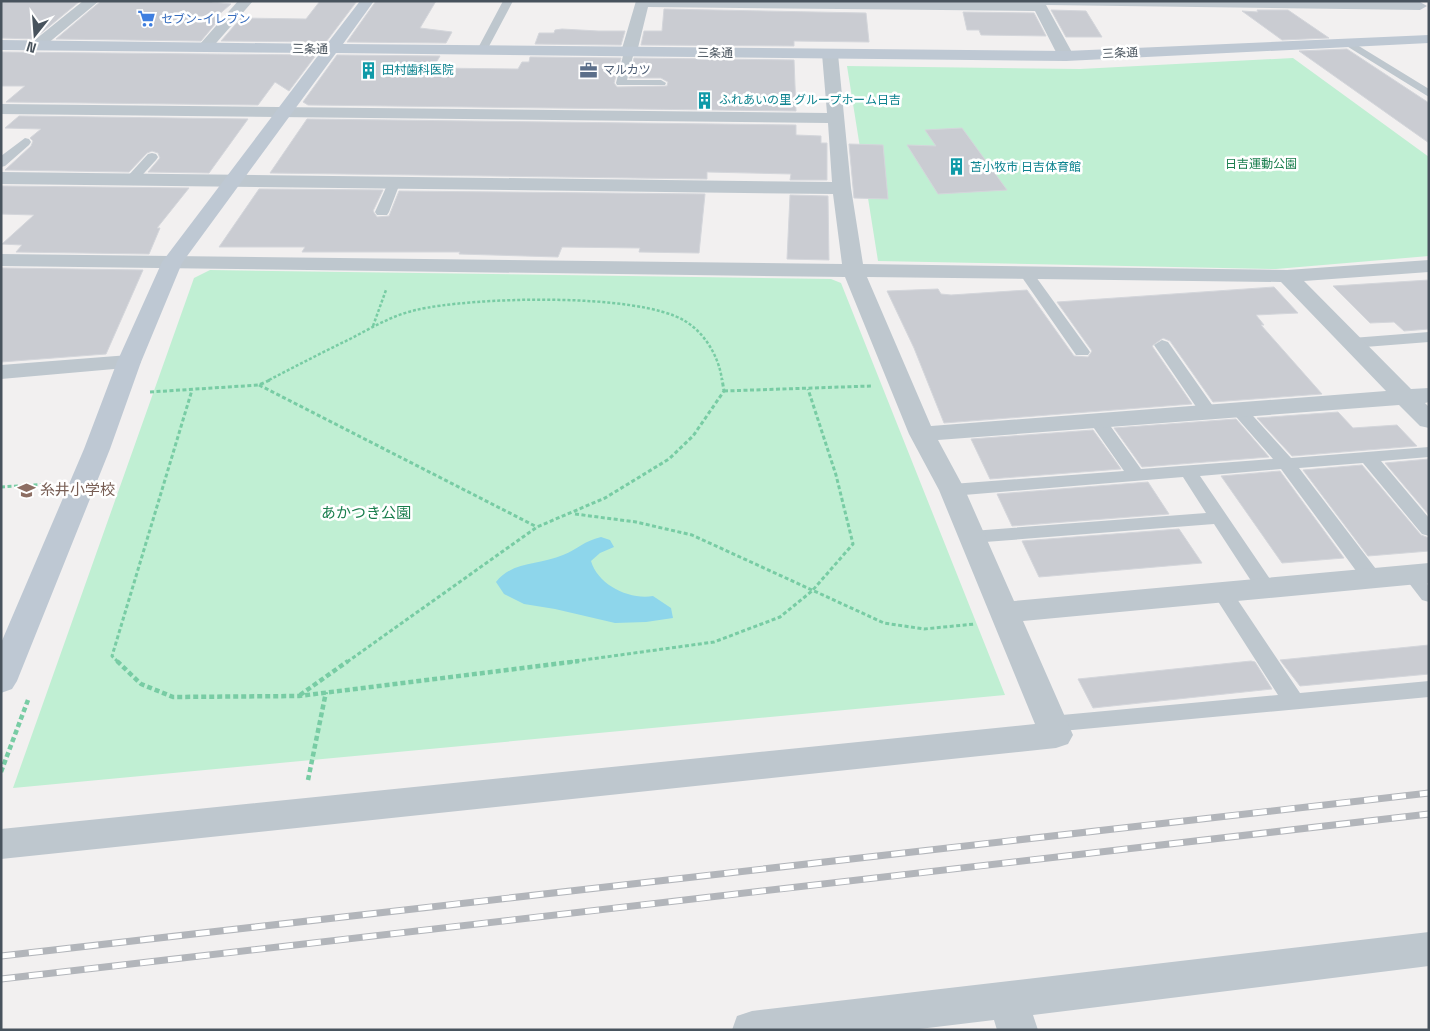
<svg xmlns="http://www.w3.org/2000/svg" width="1430" height="1031" viewBox="0 0 1430 1031" font-family="'Space Grotesk','Noto Sans JP',sans-serif">
<rect width="100%" height="100%" fill="#f2f0f0"/>
<!-- green -->
<path fill="#c0efd3" d="M1293,58L1429,157V256L1276,269L878,261L847,66L1080,69Z
M210,270L831,279L841,283L1005,695L13,788L194,278Z"/>
<!-- water -->
<path fill="#8ed6eb" d="M601,537L610,540L614,547L600,553L591,561C598,585 629,600 653,596L671,608L673,618L646,622L615,623L555,609L524,604L504,594L496,582C512,561 540,565 563,555C578,549 584,541 601,537Z"/>
<!-- building -->
<path fill="#caccd2" stroke="#d4d6db" d="M40,1H80L34,39L1,38V2Z
M101,1H213L212,2L231,4L216,17H221L201,41L56,39Z
M320,1H357L326,42L221,41L241,18L306,19Z
M376,1H436L420,28L452,32L446,43L347,42Z
M664,9L866,13L869,42L794,41V46L641,45L644,31H662Z
M1051,10L1086,11L1102,37H1066Z
M1257,10H1288L1329,38L1282,40L1242,11L1258,12Z
M963,12L1034,13L1046,36L981,35L979,30H967Z
M562,29L598,31H625L621,45L535,44L539,33H554L555,30Z
M1347,49L1429,103V143L1299,51Z
M1,52L316,55L289,91L275,82L258,105L6,102L25,86H1Z
M337,55L440,56L433,68L518,69L522,62H529L530,57L621,58L614,83L617,87L667,86L668,82L661,78H629L634,58L794,60L796,111L308,105L303,102Z
M19,116L248,119L209,173L148,172L160,158L158,153L152,151L147,153L129,172L5,170L31,146L33,141L30,138L41,129L5,128Z
M307,119L796,125V135L821,136V143H827V180H790L791,174L707,172V179L270,173Z
M962,128L1007,190L938,194L907,145L936,146L925,130Z
M849,144L883,145L888,199L854,198Z
M1,186L189,188L157,228H160L149,254L16,252L22,245L2,244L34,215L1,214Z
M259,189L383,190L373,211L377,217L389,216L399,191L705,194L699,253L639,252L640,248L562,247L558,257L459,254L460,252H302L305,247H219Z
M790,195L828,196L829,260L787,259Z
M1,268H2L143,270L106,354L1,362Z
M1429,280V329L1404,331L1394,322L1370,323L1333,286Z
M1274,287L1298,313L1256,315L1264,325H1261L1322,394L1213,402L1170,341L1163,338L1152,346L1192,404L944,423L914,348L887,291L938,289L941,294L951,295L1027,290L1074,356L1088,357L1092,351L1057,302Z
M1338,412L1353,428L1397,425L1417,446L1292,456L1257,418Z
M1236,419L1269,457L1142,467L1114,428Z
M1093,430L1121,469L990,479L971,439Z
M1429,459V515L1385,463Z
M1362,465L1421,535L1429,538V551L1368,556L1303,470Z
M1280,471L1344,558L1282,563L1221,476Z
M1148,482L1169,514L1012,526L997,494Z
M1179,529L1202,563L1039,577L1022,541Z
M1429,645V674L1300,686L1280,660Z
M1251,661L1255,662L1272,689L1093,708L1078,679Z"/>
<g fill="none" stroke-linecap="round" stroke-linejoin="round">
<!-- path-far2 -->
<path stroke="#78cca4" stroke-width="2.5" stroke-dasharray="3 2" stroke-linecap="butt" d="M373,326L386,290
M269,380C296,366 323,352 350,339C371,328 393,315 416,310C470,297 638,292 685,321C705,333 719,357 722,380"/>
<!-- path-far1 -->
<path stroke="#78cca4" stroke-width="3" stroke-dasharray="4 2.5" stroke-linecap="butt" d="M259,385L537,527
M724,391L871,386
M150,392L259,385L272,379
M1,487L50,484
M575,514L636,522L692,535L884,623L924,629L975,624
M118,662L112,656L192,390
M347,662L537,527L605,498L669,459L693,436L724,391L722,379
M569,662L714,642L780,617L812,591L853,544L836,475L808,389"/>
<!-- path -->
<path stroke="#78cca4" stroke-width="4.5" stroke-dasharray="5 3" stroke-linecap="butt" d="M117,661L141,684L173,697L299,696L579,661
M300,695L348,661
M1,772L28,700
M308,780L326,692"/>
<!-- lane -->
<path fill="#bec7ce" fill-rule="evenodd" d="M503,1H513L487,50L482,53L478,52L477,50Z
M1349,40L1429,89V97L1345,45L1344,43Z
M629,49L634,52L627,80H661L666,83L665,85H617L616,83L624,52Z
M25,138L29,139L31,142L29,145L5,166L1,167V156Z
M152,153L156,154L158,157L156,160L135,183H127L125,180L127,177L148,154Z
M394,179L400,183L389,212L387,215H377L375,212L388,183Z
M1026,269L1031,270L1088,349L1090,352L1088,355H1076L1019,273Z
M1429,332V342L1352,348L1344,343L1352,338Z
M1162,340L1168,342L1215,409L1217,413L1215,417H1203L1154,345Z
M1239,406L1245,407L1291,458L1429,447V457L1381,461L1429,518V536L1422,534L1363,463L1299,468L1379,573L1382,578L1379,583L1372,585L1365,583L1281,469L1200,476L1276,588L1273,593L1266,595L1259,593L1214,524L972,543L965,541L962,537L965,533L972,531L1206,513L1183,477L952,496L946,494L943,490L946,486L952,484L1124,471L1089,421L1092,417H1104L1141,469L1273,459L1231,411L1233,407Z
M1412,567C1429,572 1429,587 1429,602L1422,600L1402,574L1405,569Z
M1222,585L1229,587L1300,693L1429,681V697L1051,732L1043,730L1040,724L1043,718L1051,716L1278,695L1212,592L1215,587Z"/>
<!-- street -->
<path fill="#bec7ce" fill-rule="evenodd" d="M83,1H99L41,49H31L28,46L31,43Z
M238,1H253L210,50H200L197,47L200,44Z
M636,1H1379L1420,2L1427,6L1420,10L1046,5L1074,56L1066,61L1058,56L1035,11L648,7L637,52L629,57L621,52Z
M830,49L838,54L851,188L863,264L1287,270L1429,260V272L1304,281L1411,389L1429,388V402L1425,403L1429,407V428L1420,426L1399,405L938,440L965,490L1014,601L1429,563V583L1023,621L1073,735L1068,744L1056,748L1,859V829L1035,724L939,490L909,434L845,277L1,266V254L842,264L833,194L1,184V172L832,182L828,123L1,114V104L827,113L822,54ZM867,277L1281,282L1386,391L931,426Z
M129,355L137,357L141,362L137,367L1,379V365Z
M1429,932V966L1033,1015L1038,1030H997L994,1020L911,1030H732L737,1016L752,1011Z"/>
<!-- secondary -->
<path fill="#bec8d3" fill-rule="evenodd" d="M360,1H374L343,44L1066,51L1429,35V43L1066,61L336,53L182,263L141,362L110,449L17,681L12,689L1,693V643L84,449L117,362L162,262L320,53L1,50V40L327,44Z"/>
<defs>
<path id="rail" d="M1,956L1429,793
M1,979L1429,814"/>
</defs>
<!-- rail casing -->
<use href="#rail" stroke="#b2b5ba" stroke-width="7"/>
<!-- rail -->
<use href="#rail" stroke="#fff" stroke-width="5" stroke-dasharray="14" stroke-linecap="butt"/>
</g>
<!-- icons -->
<defs>
<symbol id="supermarket-bare" viewBox="-9 -9 18 18"><path d="M-6-5.5h2.5l.6 2H6L4.5 2H-2.5L-4.4-4H-6ZM-1.5 3.2a1.3 1.3 0 1 0 .1 0ZM3 3.2a1.3 1.3 0 1 0 .1 0Z" fill="#3f7fe0" stroke="#fff" stroke-width="2.5" paint-order="stroke"/></symbol>
<symbol id="building-bare" viewBox="-9 -9 18 18"><path d="M-4-6H4V6H1V3H-1V6H-4ZM-2.5-4.3h1.7v1.8h-1.7ZM.8-4.3h1.7v1.8H.8ZM-2.5-1h1.7V.8h-1.7ZM.8-1h1.7V.8H.8Z" fill="#0f9aa8" stroke="#fff" stroke-width="2.5" paint-order="stroke"/></symbol>
<symbol id="office-bare" viewBox="-9 -9 18 18"><path d="M-6-3h4V-5.5h4V-3h4V5H-6ZM-1-4.5V-3h2v-1.5ZM-6 0V1H6V0Z" fill="#5c6f8a" stroke="#fff" stroke-width="2.5" paint-order="stroke"/></symbol>
<symbol id="school-bare" viewBox="-9 -9 18 18"><path d="M0-5L7-2L0 1L-7-2ZM-4 1L0 2.5L4 1V4Q0 6-4 4Z" fill="#8d6e63" stroke="#fff" stroke-width="2.5" paint-order="stroke"/></symbol>
</defs>
<g fill-rule="evenodd">
<use href="#supermarket-bare" x="134" y="6" width="25" height="25"/>
<use href="#building-bare" x="356" y="58" width="25" height="25"/>
<use href="#office-bare" x="576" y="58" width="25" height="25"/>
<use href="#building-bare" x="692" y="88" width="25" height="25"/>
<use href="#building-bare" x="944" y="154" width="25" height="25"/>
<use href="#school-bare" x="14" y="478" width="25" height="25"/>
</g>
<g text-anchor="middle" stroke-width="5" stroke-linejoin="round" paint-order="stroke">
<!-- far-shop labels -->
<g font-size="12" fill="#366cbe" stroke="#fff" text-anchor="start">
<text x="161" y="23">セブン-イレブン</text>
</g>
<!-- far-street labels -->
<g font-size="12" fill="#48535d" stroke="#fff">
<text transform="translate(310 49) rotate(1)" y="4">三条通</text>
<text transform="translate(715 53) rotate(1)" y="4">三条通</text>
<text transform="translate(1120 53) rotate(-3)" y="4">三条通</text>
</g>
<!-- far-culture labels -->
<g font-size="12" fill="#0d838f" stroke="#fff" text-anchor="start">
<text x="382" y="74">田村歯科医院</text>
<text x="719" y="104">ふれあいの里 グループホーム日吉</text>
<text x="970" y="171">苫小牧市 日吉体育館</text>
</g>
<!-- far-service labels -->
<g font-size="12" fill="#4e5e75" stroke="#fff" text-anchor="start">
<text x="603" y="74">マルカツ</text>
</g>
<!-- far-park labels -->
<g font-size="12" fill="#197e4d" stroke="#fff">
<text x="1261" y="168">日吉運動公園</text>
</g>
<!-- education labels -->
<g font-size="15" fill="#785e54" stroke="#fff" text-anchor="start">
<text x="40" y="495">糸井小学校</text>
</g>
<!-- park labels -->
<g font-size="15" fill="#197e4d" stroke="#fff">
<text x="366" y="518">あかつき公園</text>
</g>
</g>
<!-- border -->
<rect width="1430" height="1031" fill="none" stroke="#48535d" stroke-width="5"/>
<!-- north arrow -->
<g transform="translate(35 35) rotate(197)" stroke="#ffffff" stroke-width="4" paint-order="stroke">
<path d="M0-4L9 19L0 12L-9 19Z" fill="#48535d"/>
<text y="-8" font-size="14" font-weight="bold" text-anchor="middle" fill="#48535d">N</text>
</g>
</svg>
